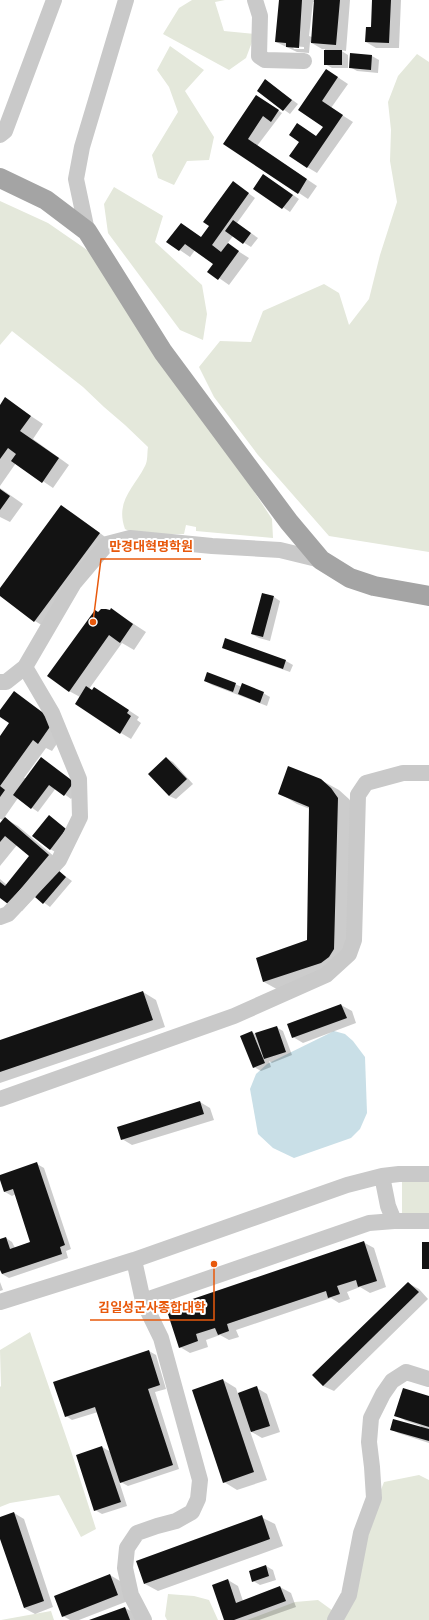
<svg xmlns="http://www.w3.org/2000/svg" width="429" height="1620" viewBox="0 0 429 1620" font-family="Montserrat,'Noto Sans KR',sans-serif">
<rect width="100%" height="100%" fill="#fff"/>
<!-- green -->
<path fill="#e4e8db" d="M192,0H225L215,2L224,31L255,34L246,58L229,70L163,34L179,8Z
M170,46L204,70L185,91L214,137L209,160L187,161L174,185L158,178L152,155L178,112L169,87L157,70Z
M417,54L429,62V552L329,536L258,455L214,397L199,367L220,341L251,342L263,311L324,284L339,293L349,325L369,299L380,255L397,202L390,161L391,130L388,102L398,76Z
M114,187L163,216L155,242L202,285L207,314L203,340L180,330L108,233L104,204Z
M0,201L48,223L90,252L212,427L272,519L273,538L196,531V527L186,525L184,534L137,535L125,529C115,501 134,488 145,466C148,461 147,453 148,447L125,425L104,407L83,387L12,331L0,345Z
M402,1180H429V1214L402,1213Z
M30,1332L72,1454L96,1529L81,1537L59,1495L10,1503L0,1507V1387L1,1386L0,1350Z
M419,1475L429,1480V1620H247L295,1602L318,1600L340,1616L349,1573L384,1482Z
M168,1594L194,1596L209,1600L218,1620H167L165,1616Z
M51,1611L54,1620H1Z"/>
<!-- water -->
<path fill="#c9dfe7" d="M334,1031L345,1034L353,1041L365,1057L367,1113L360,1129L351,1138L294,1158L273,1148L258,1134L250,1089L256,1074L267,1064Z"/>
<!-- shadow -->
<path fill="#0003" fill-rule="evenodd" d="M280,0H350L346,51L340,50L348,55V68H332L325,64V49H322L310,42L309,53L297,52L276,42ZM313,2H315L312,37L309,36ZM292,46L304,47V49H294Z
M373,0H401L399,48H376L366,42L372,28Z
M351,54L372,56L379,60L378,73L357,71L350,67Z
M327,70L348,84L331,108L353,122L317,173L307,167L317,137L324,126L300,110Z
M266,81L298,104L290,114L258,91Z
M266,102L282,113L257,146L317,186L308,199L224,143Z
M264,175L299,199L290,212L255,188Z
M240,187L255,198L237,223L258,238L251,247L233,236L227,244L249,258L229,285L209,271L214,264L195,250L190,257L168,242L181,224L202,238Z
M5,399L43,424L33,439L69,465L53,488L16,463L0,486V406Z
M0,488L23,504L10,522L0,517Z
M61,506L74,514L112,542L48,629L35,621L0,595V589Z
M274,597L280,601L270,641L259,638L252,634Z
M111,609L146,632L134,650L122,643L89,689L104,694L139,717L137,720L141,723L131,739L121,733L80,697L69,691L98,613L110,612Z
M226,640L286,661L293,665L290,672L230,651L223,647Z
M208,673L242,687L263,693L270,697L267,706L212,685L205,681Z
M14,693L67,729L52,751L46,748L24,778L80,787L71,799L56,788L38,812L18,798L4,818L18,826L62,863L58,871L72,881L50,907L35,896L22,911L0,896V879L7,885L31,856L17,845L0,866V824L3,820L0,819V738L11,723L0,716V712Z
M166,758L173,762L193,784L176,799L169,796Z
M321,780L339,790L349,799L356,809L352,960L282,992L264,982L257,958L308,941L310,809L297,804L279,793Z
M49,816L73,834L57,853L50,849Z
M143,992L156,1000L165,1027L0,1083V1041Z
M341,1005L352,1011L356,1023L303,1043L293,1037L288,1024Z
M276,1027L283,1031L292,1055L272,1063L269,1061L271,1067L261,1071L254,1067L252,1032L255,1034Z
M200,1102L210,1108L214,1120L132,1145L122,1139Z
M37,1164L44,1168L71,1249L66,1251L68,1258L9,1278L2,1274L0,1268V1240L6,1238L12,1242L15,1248L31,1242L16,1194L12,1196L5,1192L0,1176Z
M363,1242L374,1248L386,1287L370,1293L360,1287L347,1292L350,1299L339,1303L331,1298L236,1330L239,1337L229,1340L220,1335L206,1340L208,1347L190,1353L180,1347L167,1309Z
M0,1282L3,1290L0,1291Z
M408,1283L419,1289L428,1299L334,1391L323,1386L314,1375Z
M149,1351L156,1355L166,1389L155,1392L179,1469L128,1486L119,1481L127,1506L102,1514L95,1510L102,1447L111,1452L98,1412L72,1420L66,1416Z
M223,1380L236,1388L238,1394L257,1388L267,1394L280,1432L262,1438L250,1431L267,1480L237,1490L224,1482Z
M429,1397V1443L398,1433L391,1429L421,1428V1426L406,1421L396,1415Z
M14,1513L24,1519L53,1607L35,1614L24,1608L0,1536V1518Z
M261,1517L275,1524L283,1546L158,1591L145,1584Z
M266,1566L273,1570L276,1580L260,1585L253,1581Z
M110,1575L120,1581L128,1601L79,1620H70L63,1616Z
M228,1580L238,1586L243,1601L280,1587L291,1593L296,1607L259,1620H225Z
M125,1608L139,1615L140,1620H92Z"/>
<!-- building -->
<path fill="#131313" d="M279,0H302L299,48L286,47V43L275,42Z
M314,0H340L336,45L311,43Z
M372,0H391L389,43L365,42L366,27H371Z
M324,50H342V65H324Z
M350,53L372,55L371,70L349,68Z
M326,69L338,77L322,101L343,115L307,168L289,156L299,142L289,135L297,123L316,136L323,127L298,110Z
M265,79L292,100L283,111L257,91Z
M256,95L279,110L271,122L263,116L248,139L307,179L298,194L223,144Z
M263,174L293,195L282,209L253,189Z
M233,181L249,193L212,245L221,252L228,243L239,251L218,280L207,272L213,264L185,244L179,251L166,242L181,223L201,237L209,226L203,222Z
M233,220L251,233L243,244L225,231Z
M5,397L31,416L20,431L59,458L42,483L11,461L16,454L8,448L0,459V405Z
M0,489L10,496L0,510Z
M61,505L100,533L34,622L0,596V588Z
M262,593L274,596L263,637L251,634Z
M111,608L133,624L120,643L109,635L69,692L47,676L95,610L98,612L101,609H106L110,610Z
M225,638L286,660L283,669L222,648Z
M207,672L236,683L233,692L204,681Z
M242,683L264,692L260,703L238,694Z
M86,686L92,690L94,687L129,710L127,713L131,716L120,734L75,704Z
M14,691L54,721L38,744L33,740L0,786L5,790L0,797V736L9,723L0,717V710Z
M41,757L74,782L64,796L49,785L31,809L13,795Z
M166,757L187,779L169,796L148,774Z
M288,766L321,779L331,788L338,798L334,949L329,957L321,963L263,982L256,958L307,940L309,807L278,794Z
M49,815L66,829L50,850L32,836Z
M5,817L49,855L8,904L0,898V882L5,886L29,856L5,836L0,842V823Z
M58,870L66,877L43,904L35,897Z
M143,991L153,1020L0,1072V1040Z
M341,1004L347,1018L292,1038L287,1024Z
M277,1026L286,1052L264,1059L255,1033Z
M252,1031L265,1063L253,1068L240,1036Z
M200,1101L204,1114L121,1140L117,1127Z
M37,1162L65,1245L60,1247L62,1254L2,1274L0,1270V1239L6,1237L10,1249L30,1242L13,1189L4,1192L0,1180V1175Z
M364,1241L377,1281L358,1287L356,1280L337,1286L340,1294L328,1298L326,1291L227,1324L229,1331L218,1335L215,1328L196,1334L198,1341L179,1348L166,1308Z
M422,1242H429V1269H422Z
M408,1282L419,1292L323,1386L312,1375Z
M149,1350L160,1385L148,1389L173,1465L120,1483L95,1407L65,1417L53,1382Z
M223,1379L254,1472L223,1483L192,1390Z
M257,1386L270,1426L251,1432L238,1393Z
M403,1388L429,1396V1427L394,1416Z
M393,1419L429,1429V1441L390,1430Z
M102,1446L121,1502L94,1511L76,1455Z
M14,1512L44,1601L24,1608L0,1539V1517Z
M262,1515L270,1539L144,1584L136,1561Z
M266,1565L269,1576L252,1582L249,1571Z
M110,1574L118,1595L62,1617L54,1596Z
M228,1579L236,1603L280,1586L286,1601L234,1620H224L212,1585Z
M125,1607L130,1620H89Z"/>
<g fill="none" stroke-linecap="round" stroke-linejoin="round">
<!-- minor -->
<path stroke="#c9c9c9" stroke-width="16" d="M255,0L260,16L259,56L265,60L304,61
M0,135L5,131L54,0
M87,231L76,179L82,147L126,0
M0,682H6L25,667L74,583L107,544L130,538L212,546L280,550L321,560
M0,917L8,914L59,860L80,817L79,779L52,713L25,667
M0,1099L234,1016L326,975L349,954L354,940L358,795L366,783L403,773H429
M382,1176L388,1206L394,1221H429
M134,1260L143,1301L161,1338L200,1480L198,1499L192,1512L176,1521L157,1526L137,1533L127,1548L125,1568L131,1595L144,1620
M143,1301L369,1223L394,1221
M0,1302L134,1260L347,1185L382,1176L399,1174H429
M335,1620L349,1595L361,1533L374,1498L372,1467L369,1442L371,1418L383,1394L392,1381L406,1372L429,1379"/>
<!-- major -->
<path stroke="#a4a4a4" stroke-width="20" d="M0,178L46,200L87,231L163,352L289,522L321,560L350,578L374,586L429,596"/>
</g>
<!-- callouts -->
<path fill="none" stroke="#e8590c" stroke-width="1.5" d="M93 622L101 559H201M214 1264L214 1320H90"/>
<g fill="#e8590c" stroke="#fff" stroke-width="1.5">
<circle cx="93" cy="622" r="4"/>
<circle cx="214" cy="1264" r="4"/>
</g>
<g font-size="13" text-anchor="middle" font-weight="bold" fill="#e8590c" stroke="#fff" stroke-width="4" stroke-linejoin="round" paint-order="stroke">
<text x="151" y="551">만경대혁명학원</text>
<text x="152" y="1312">김일성군사종합대학</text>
</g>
</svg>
